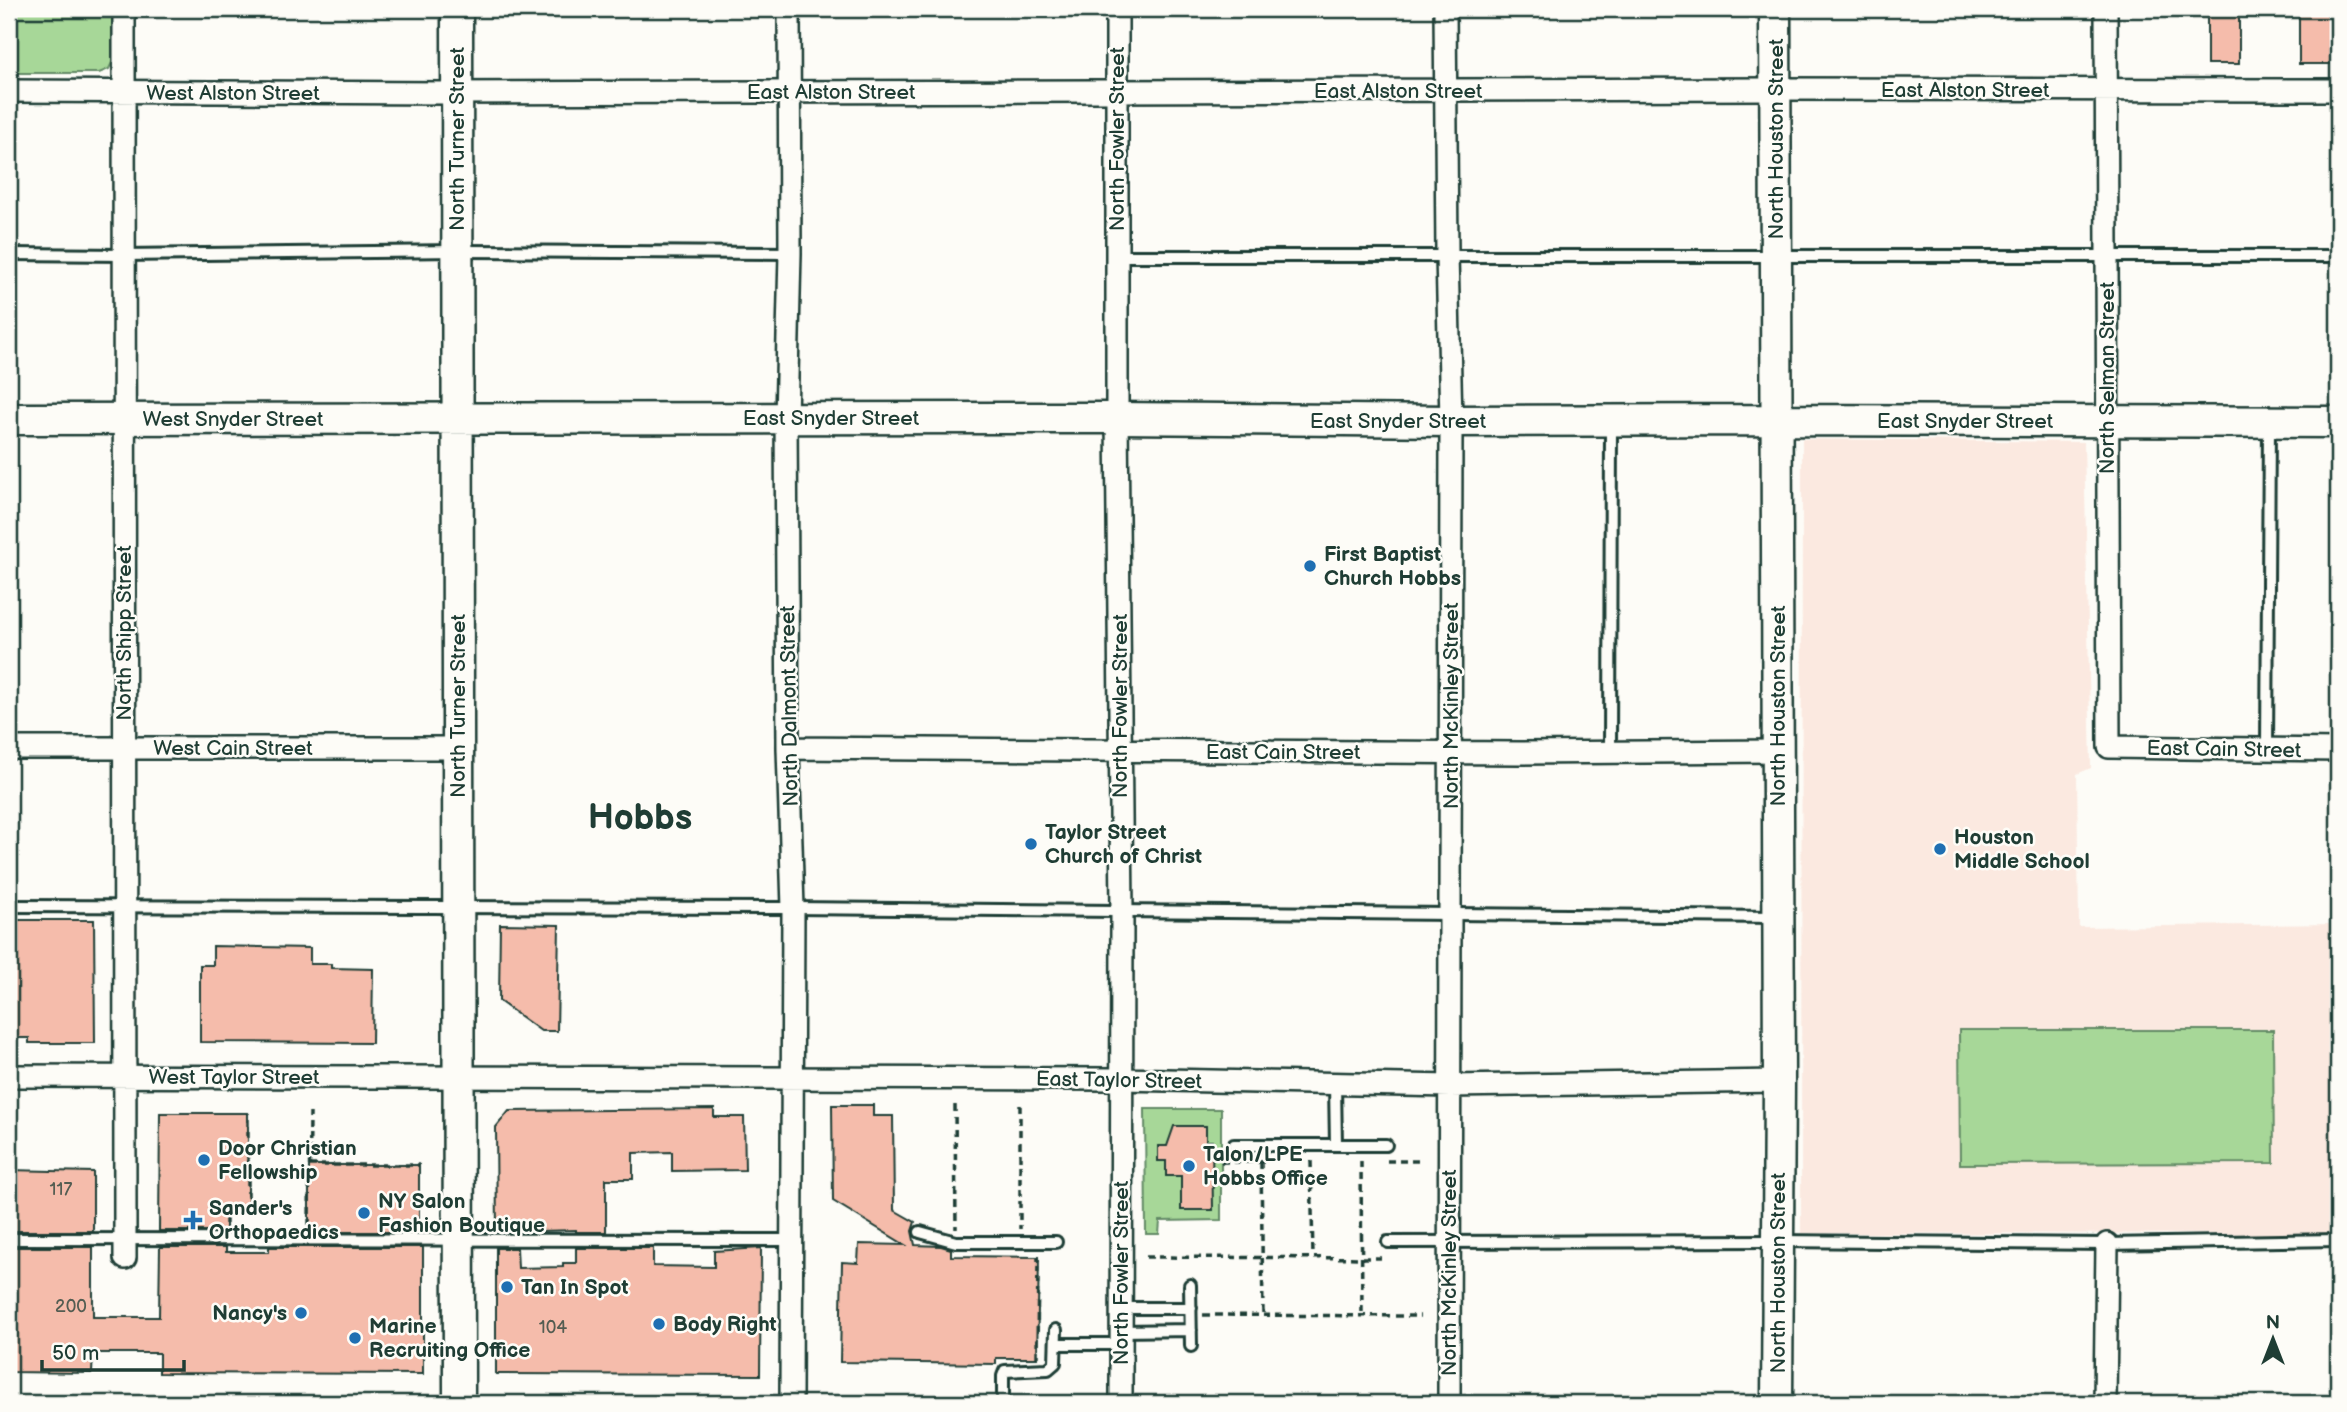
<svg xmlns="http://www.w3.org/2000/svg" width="2347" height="1412" viewBox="0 0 2347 1412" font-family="'Balsamiq Sans',sans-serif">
<rect width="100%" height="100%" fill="#fdfcf7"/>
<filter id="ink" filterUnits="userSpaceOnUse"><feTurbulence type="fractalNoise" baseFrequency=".0143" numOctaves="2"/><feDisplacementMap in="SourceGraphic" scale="14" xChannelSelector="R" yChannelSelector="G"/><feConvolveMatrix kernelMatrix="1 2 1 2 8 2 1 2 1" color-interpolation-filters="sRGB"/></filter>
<g filter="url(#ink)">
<!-- built -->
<path fill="#fbe9e0" d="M1802,439L2084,442L2091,768L2077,774L2079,927L2338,924V1234L1801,1233Z"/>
<!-- green -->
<path fill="#a7d798" stroke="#638a66" stroke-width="2" d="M9,9H114V58L109,69L99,73H9Z
M1959,1030H2273L2274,1163L1960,1164Z
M1145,1109H1221V1220L1160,1221L1159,1234H1146Z"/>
<!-- building -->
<path fill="#f5bcab" stroke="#1f3d34" stroke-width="2" d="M2207,9H2239V64H2207Z
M2299,9H2331V64H2299Z
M9,920H94L95,1043H29V1038H9Z
M500,924L559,925L557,1031H541L499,1001Z
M213,946L310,948V964H331V968L373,969L372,1043L200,1042V965H213Z
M832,1105H873V1116H893L894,1210L915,1222L912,1231L915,1245L941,1246L951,1249V1256L1039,1257L1037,1358H996V1364L840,1362L842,1262L858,1263L859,1244L905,1245L833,1201Z
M714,1109V1117H744L745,1170L672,1171V1152L633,1153V1179H606V1232H576V1230L497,1232L496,1127L509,1111Z
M160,1113H248V1207H226V1231H159Z
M1174,1126H1206V1141H1212L1213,1210H1181V1176H1166V1161H1158V1146H1167Z
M309,1165H419V1232H309Z
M9,1170L93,1172V1231H9Z
M9,1247H93V1317H159L160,1247H226V1252H269V1247H423V1374L159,1373V1353H93L92,1373L9,1372Z
M496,1248H517L518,1268L563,1267V1263H576V1248H653V1266L714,1267V1251L761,1248L760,1375L496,1374Z"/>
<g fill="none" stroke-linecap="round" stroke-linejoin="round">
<defs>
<path id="lane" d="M9,254L124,255L457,251L790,253
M1118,256H2338
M2267,749L2269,425
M1610,752L1611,424
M9,906L793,908L1776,917
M1335,1084L1336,1145
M1234,1145H1386
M920,1232L956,1242H1056
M9,1239L792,1240
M1388,1242L1778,1241L2107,1244L2338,1240
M1190,1285L1191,1346
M1121,1308H1191
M1121,1331L1191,1330
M1056,1344H1121
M1003,1403V1376L1005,1371L1048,1369L1055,1363L1056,1330"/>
<path id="street" d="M124,9L125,1258
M789,9L790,253L786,418L788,748L793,908L791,1403
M1117,9V418L1122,911L1121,1403
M1445,9L1447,255L1451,421L1449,1403
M2106,9L2109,747L2338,750
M9,91L446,93L1775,89L2338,90
M9,748H458
M788,748L1520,753L1777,751
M9,1076L1121,1079L1450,1086L1779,1081
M2105,1403L2107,1244"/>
<path id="secondary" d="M457,9L459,1403
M1775,9L1779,1081L1777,1403
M9,419L1117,418L1451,421L1778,420L2338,422"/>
</defs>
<!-- lane casing -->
<use href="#lane" stroke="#1f3d34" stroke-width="16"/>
<!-- street casing -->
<use href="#street" stroke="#1f3d34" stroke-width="26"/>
<!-- secondary casing -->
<use href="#secondary" stroke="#1f3d34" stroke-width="35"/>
<!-- path -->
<path stroke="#1f3d34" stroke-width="3.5" stroke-dasharray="7 5" stroke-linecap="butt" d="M955,1105L956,1229
M1020,1105V1229
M1311,1161L1313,1257
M1361,1161L1362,1316
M1387,1161H1419
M1221,1162H1267
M1261,1162L1263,1315
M309,1165H419
M226,1224V1207H248V1113
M309,1226L310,1113
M1146,1257L1386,1258
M1203,1315L1420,1316
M1037,1357L1038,1257"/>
<!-- lane -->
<use href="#lane" stroke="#fdfcf7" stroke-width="10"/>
<!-- street -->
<use href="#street" stroke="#fdfcf7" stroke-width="21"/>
<!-- secondary -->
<use href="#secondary" stroke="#fdfcf7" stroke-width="30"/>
</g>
</g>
<!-- markers -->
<g fill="#1f6fb2" stroke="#fdfcf7" stroke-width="2.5">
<circle cx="1310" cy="566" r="7"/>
<circle cx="1031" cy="844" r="7"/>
<circle cx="1940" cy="849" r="7"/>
<circle cx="204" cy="1160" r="7"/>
<circle cx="1189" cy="1166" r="7"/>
<circle cx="364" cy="1213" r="7"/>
<path d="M189.5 1209.5h7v7h7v7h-7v7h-7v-7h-7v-7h7z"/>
<circle cx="507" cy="1287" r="7"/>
<circle cx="301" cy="1313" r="7"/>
<circle cx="659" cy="1324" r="7"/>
<circle cx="355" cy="1338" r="7"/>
</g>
<g text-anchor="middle" stroke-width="5" stroke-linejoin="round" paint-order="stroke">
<!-- number labels -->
<g font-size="18" fill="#545d52">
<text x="61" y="1195">117</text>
<text x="71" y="1312">200</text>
<text x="553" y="1333">104</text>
</g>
<!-- street labels -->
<g font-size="21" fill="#1f3d34" stroke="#fdfcf7">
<text x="1965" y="97">East Alston Street</text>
<text x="1398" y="98">East Alston Street</text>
<text x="831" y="99">East Alston Street</text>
<text x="233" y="100">West Alston Street</text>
<text transform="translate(457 139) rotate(-90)" y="7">North Turner Street</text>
<text transform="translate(1117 139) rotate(-90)" y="7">North Fowler Street</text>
<text transform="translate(1776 139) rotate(-90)" y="7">North Houston Street</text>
<text transform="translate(2107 378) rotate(-90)" y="7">North Selman Street</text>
<text x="831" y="425">East Snyder Street</text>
<text x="233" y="426">West Snyder Street</text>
<text x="1398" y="428">East Snyder Street</text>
<text x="1965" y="428">East Snyder Street</text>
<text transform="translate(124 633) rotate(-90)" y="7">North Shipp Street</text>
<text transform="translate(458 706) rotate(-90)" y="7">North Turner Street</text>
<text transform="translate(789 706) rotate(-91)" y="7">North Dalmont Street</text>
<text transform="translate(1120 706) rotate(-90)" y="7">North Fowler Street</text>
<text transform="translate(1451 706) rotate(-90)" y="7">North McKinley Street</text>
<text transform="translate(1778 706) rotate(-90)" y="7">North Houston Street</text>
<text x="233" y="755">West Cain Street</text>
<text transform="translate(2224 749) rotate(1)" y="7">East Cain Street</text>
<text x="1283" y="759">East Cain Street</text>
<text x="234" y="1084">West Taylor Street</text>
<text transform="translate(1119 1080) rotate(1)" y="7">East Taylor Street</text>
<text transform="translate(1121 1273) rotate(-90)" y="7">North Fowler Street</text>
<text transform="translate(1449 1273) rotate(-90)" y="7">North McKinley Street</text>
<text transform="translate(1778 1273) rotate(-90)" y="7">North Houston Street</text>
</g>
<!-- poi labels -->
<g font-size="21" font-weight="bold" fill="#1f3d34" stroke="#fdfcf7" text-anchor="start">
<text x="1324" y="561">First Baptist<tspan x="1324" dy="24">Church Hobbs</tspan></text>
<text x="1045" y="839">Taylor Street<tspan x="1045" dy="24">Church of Christ</tspan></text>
<text x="1954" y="844">Houston<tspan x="1954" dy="24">Middle School</tspan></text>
<text x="218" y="1155">Door Christian<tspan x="218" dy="24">Fellowship</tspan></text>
<text x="1203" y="1161">Talon/LPE<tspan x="1203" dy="24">Hobbs Office</tspan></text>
<text x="378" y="1208">NY Salon<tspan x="378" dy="24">Fashion Boutique</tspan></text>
<text x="209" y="1215">Sander's<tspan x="209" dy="24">Orthopaedics</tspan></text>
<text x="521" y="1294">Tan In Spot</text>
<text x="287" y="1320" text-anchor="end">Nancy's</text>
<text x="673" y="1331">Body Right</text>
<text x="369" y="1333">Marine<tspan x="369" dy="24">Recruiting Office</tspan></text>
</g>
<!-- town labels -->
<g font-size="35" font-weight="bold" fill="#1f3d34" stroke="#fdfcf7">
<text x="640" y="829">Hobbs</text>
</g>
</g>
<!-- margin -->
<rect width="2347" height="1412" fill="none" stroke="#fdfcf7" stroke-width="35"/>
<rect x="18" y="18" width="2312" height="1377" fill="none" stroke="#1f3d34" stroke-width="2.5" filter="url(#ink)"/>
<!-- north arrow -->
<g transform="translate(2273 1339)" stroke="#fdfcf7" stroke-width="5" paint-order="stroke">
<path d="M0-5L12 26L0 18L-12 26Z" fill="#1f3d34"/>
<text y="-10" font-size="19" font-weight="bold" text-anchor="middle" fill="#1f3d34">N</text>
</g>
<!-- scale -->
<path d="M42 1360v10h142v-10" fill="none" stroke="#1f3d34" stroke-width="3.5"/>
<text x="52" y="1360" font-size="21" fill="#1f3d34" stroke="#fdfcf7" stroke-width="5" paint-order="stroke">50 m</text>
</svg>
